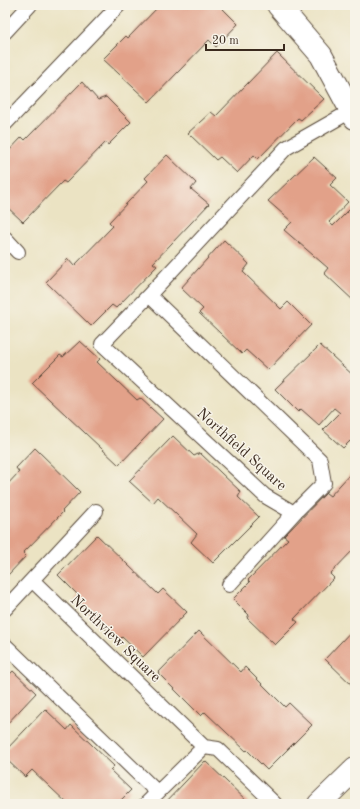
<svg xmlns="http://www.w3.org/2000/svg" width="360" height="809" viewBox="0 0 360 809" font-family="'Old Standard TT',serif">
<rect width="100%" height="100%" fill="#f7f3e8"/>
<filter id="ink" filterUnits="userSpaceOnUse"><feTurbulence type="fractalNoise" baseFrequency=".025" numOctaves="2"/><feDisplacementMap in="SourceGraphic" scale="8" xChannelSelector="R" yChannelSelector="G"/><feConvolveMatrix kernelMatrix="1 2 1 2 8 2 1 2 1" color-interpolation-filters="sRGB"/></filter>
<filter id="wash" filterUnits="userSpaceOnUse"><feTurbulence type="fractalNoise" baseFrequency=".012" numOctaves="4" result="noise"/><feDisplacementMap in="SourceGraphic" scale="16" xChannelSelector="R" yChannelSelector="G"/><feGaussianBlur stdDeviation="0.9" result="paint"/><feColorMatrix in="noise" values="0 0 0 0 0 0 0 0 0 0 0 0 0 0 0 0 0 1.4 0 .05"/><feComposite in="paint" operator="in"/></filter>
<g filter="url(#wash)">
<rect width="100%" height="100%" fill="#ebe3c3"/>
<g id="blocks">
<!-- building -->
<path fill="#e2a189" d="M160,5H219L238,24L216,47L209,40L149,102L103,59L126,36L128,38Z
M277,53L324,99L301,120L298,118L258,159L254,155L237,173L220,157L216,160L188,133L211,112L216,116Z
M82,82L98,100L106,97L131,122L108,145L106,142L66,183L63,181L23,222L5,205V155L22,137L25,140Z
M167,155L196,183L191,189L209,204L153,263L157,266L116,308L112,305L91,326L46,282L68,259L74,266L113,226L109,222L148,181L145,178Z
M314,157L337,178L330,185L348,202L329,222L333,226L352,207L355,209V302L324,273L328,268L284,230L292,222L268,201Z
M224,240L249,264L243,272L281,309L288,302L311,325L268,370L246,350L242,354L199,313L203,309L181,288Z
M80,341L100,359L97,362L137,400L140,398L163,419L119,465L32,383L60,355L63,357Z
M320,345L355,377V446L350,441L343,448L323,430L340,413L334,408L319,425L301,409L298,412L275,389Z
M173,436L194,456L200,453L241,492L238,497L259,517L213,563L191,542L197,534L158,497L153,503L129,481Z
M35,448L80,492L62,511L63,512L23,553L26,556L8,575L5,573V487L19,472L16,468Z
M351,473L355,477V548L330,574L334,578L294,619L298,622L275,645L247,618L249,615L233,599L250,582L248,580L288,539L284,536L326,493L330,496Z
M97,535L158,594L163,589L187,612L143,657L122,637L118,641L75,599L79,596L58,575Z
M355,627V688L325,659Z
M199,631L241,672L245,667L285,707L289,703L312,725L267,770L247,750L246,751L205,712L201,716L158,673Z
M5,669L10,674L13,671L36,693L5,726Z
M45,709L67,730L71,725L114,766L110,770L131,790L117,804H68L32,770L25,777L5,758V751Z
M205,761L248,802L246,804H164Z"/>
</g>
</g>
<g filter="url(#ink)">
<use href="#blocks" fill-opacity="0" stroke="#554637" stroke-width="1"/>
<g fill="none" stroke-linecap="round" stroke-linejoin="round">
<defs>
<path id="service" d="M5,32L30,5
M5,124L119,5
M5,238L18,252
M149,295L320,460L324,483L294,513L265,496L102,344L149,295L286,148L351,111
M32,580L204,747L218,749L275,804
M229,585L294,513
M5,609L96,511
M5,645L157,792
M146,804L204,747"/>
<path id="minor" d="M278,5L290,19L321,55L355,118
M319,804L355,769"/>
</defs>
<!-- service casing -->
<use href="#service" stroke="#554637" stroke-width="16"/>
<!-- minor casing -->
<use href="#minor" stroke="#554637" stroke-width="24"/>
<!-- service -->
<use href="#service" stroke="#fff" stroke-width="14"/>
<!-- minor -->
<use href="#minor" stroke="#fff" stroke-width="22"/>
</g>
</g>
<g text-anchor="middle" stroke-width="3" stroke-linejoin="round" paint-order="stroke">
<!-- street labels -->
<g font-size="15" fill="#3b2a1e" stroke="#f7f3e8">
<text transform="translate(242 449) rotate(42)" y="5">Northfield Square</text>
<text transform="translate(116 638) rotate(44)" y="5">Northview Square</text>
</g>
</g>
<!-- margin -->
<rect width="360" height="809" fill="none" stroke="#f7f3e8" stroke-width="20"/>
<!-- scale -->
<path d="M206 44v6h78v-6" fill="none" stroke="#3b2a1e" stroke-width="2"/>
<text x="212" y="44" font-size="12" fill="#3b2a1e" stroke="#f7f3e8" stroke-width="3" paint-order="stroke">20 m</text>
</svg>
